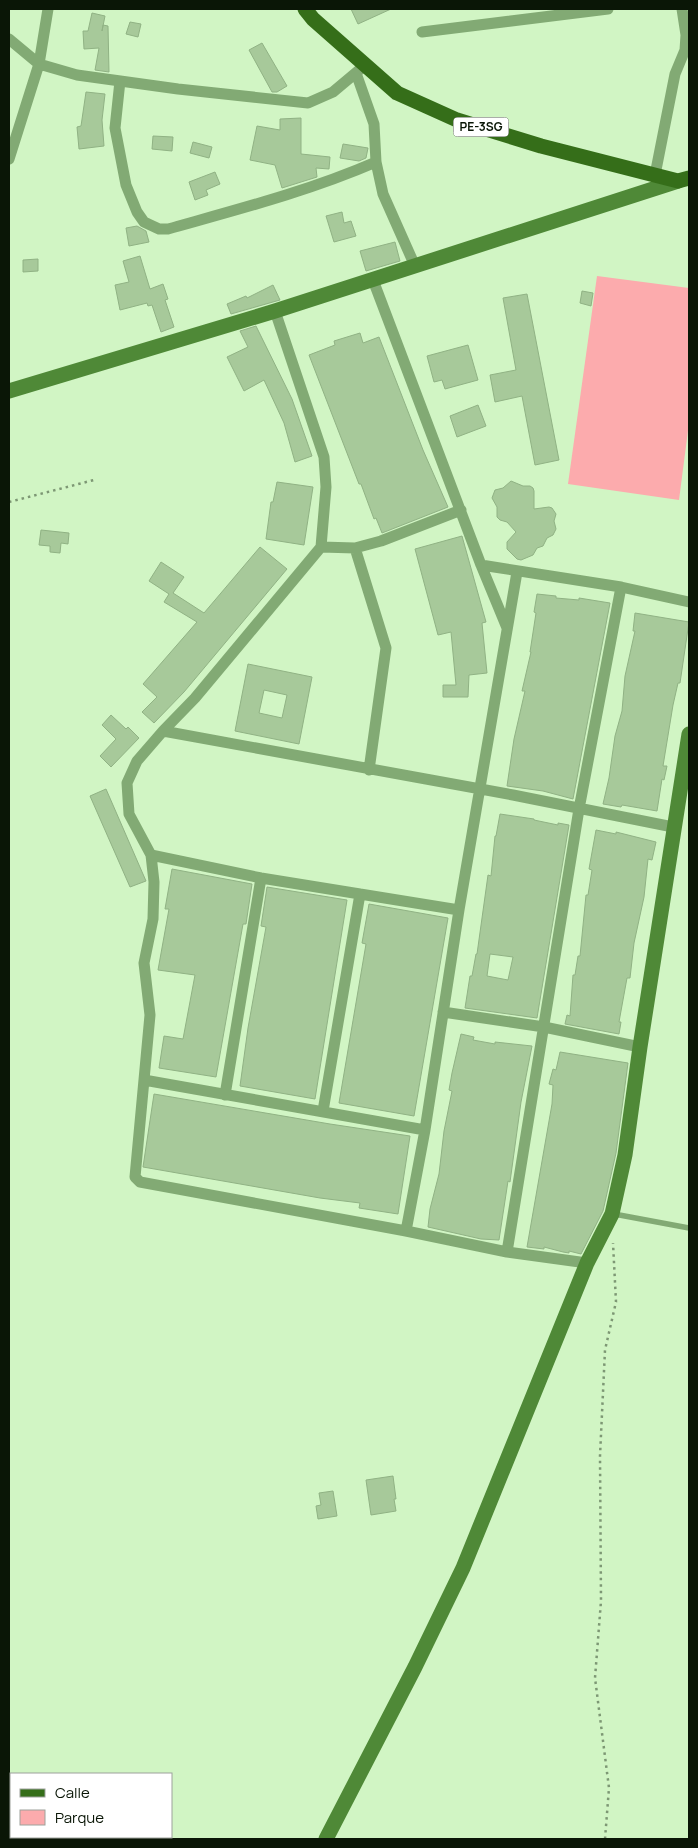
<svg xmlns="http://www.w3.org/2000/svg" width="698" height="1848" viewBox="0 0 698 1848" font-family="Manrope,sans-serif">
<rect width="100%" height="100%" fill="#d1f5c4"/>
<!-- green -->
<path fill="#fcabad" d="M597,276L689,288V423L679,500L568,484Z"/>
<!-- building -->
<path fill="#a7c99a" stroke="#90b284" fill-rule="evenodd" d="M351,9H391L358,24Z
M92,13L105,16L102,31L103,25L108,26L109,72L95,70L99,48L84,49L83,31H88Z
M130,22L141,24L138,37L126,34Z
M262,43L287,86L277,92H272L249,50Z
M86,92L105,94L102,120L104,146L79,149L77,127L81,126Z
M301,118V154L330,157L329,169L316,168L317,177L282,188L275,165L250,160L257,126L280,130V119Z
M153,136L173,137L172,151L152,149Z
M193,142L212,147L209,158L190,153Z
M343,144L368,148L366,158L359,161L340,158Z
M215,172L220,184L206,190L208,195L195,200L189,182Z
M342,212L344,223L351,221L356,236L334,242L326,216Z
M137,226L146,231L149,242L129,246L126,228Z
M395,242L400,261L366,271L360,251Z
M140,256L150,289L163,284L168,299L165,300L174,327L161,332L152,305L148,306L147,303L120,310L115,285L129,282L123,261Z
M38,259V271L23,272V260Z
M273,285L280,300L231,314L227,304L246,296L247,298Z
M582,291L593,293L591,306L580,303Z
M527,294L559,460L535,465L522,396L495,402L490,375L516,370L503,298Z
M256,326L292,399L312,456L295,462L284,423L264,380L244,391L227,357L248,347L240,331Z
M360,333L363,343L379,337L423,450L448,507L382,533L376,518L374,519L361,484H359L309,355L335,345L334,341Z
M468,345L478,380L445,389L442,380L434,382L427,356Z
M478,405L486,426L457,437L450,416Z
M511,481L523,486H530L533,488L534,491V509L549,507L552,508L556,514L554,521L556,529L553,535L547,538L543,546L537,548L533,555L521,560L517,559L507,549V542L516,532L507,522L500,520L497,517V507L492,498L495,490L503,488Z
M277,482L313,487L304,545L266,539L271,502H273Z
M41,530L69,533L68,544L61,543L60,553L50,552V546L39,545Z
M462,536L486,622L482,623L487,673L469,675L468,697H443V685H456L451,632L438,635L415,549Z
M260,547L287,569L184,692L154,723L142,712L157,697L143,684L197,622L164,602L169,594L149,581L161,562L184,577L173,593L204,613Z
M537,594L556,596V598L579,600V598L610,603L573,799L543,791L507,786L514,739L525,691H522L531,652H530L536,613L534,612Z
M635,613L689,622L680,683H678L673,705L663,766H667L664,780L662,779L657,811L622,805L621,807L603,804L609,778L615,736L622,711L625,676L635,631H633Z
M248,664L312,677L299,744L235,731ZM264,690L287,695L282,718L259,713Z
M111,715L126,729L128,727L139,738L111,767L100,756L116,739L102,725Z
M106,789L146,881L130,887L90,796Z
M500,814L534,819V820L558,825V823L569,825L537,1018L465,1008L470,976H472L476,954H477L488,875L491,876L495,836H496ZM490,954L513,957L508,980L487,976Z
M596,830L616,834V832L656,842L652,860L648,859L644,897L634,943L630,978H627L619,1022H621L619,1034L565,1024L567,1015L570,1016L573,975H575L578,956H580L586,895H588L592,870L589,869Z
M172,869L252,884L246,924H243L216,1077L159,1068L164,1036L183,1039L195,975L158,970L169,909H165Z
M267,887L347,900L315,1099L240,1086L248,1028L266,927L261,926Z
M369,904L448,918L414,1116L339,1103L366,944L362,943Z
M461,1034L474,1037L473,1040L495,1044V1042L532,1046L521,1102L510,1182L508,1181L499,1240L481,1239L428,1227L430,1209L439,1174L444,1131L452,1091L449,1090L452,1073Z
M560,1052L628,1063L616,1153L603,1211L581,1254L569,1251V1253L563,1252L544,1247V1249L527,1247L552,1104L553,1085L549,1084L553,1069L556,1070Z
M154,1094L330,1124L410,1136L398,1214L359,1208L360,1203L320,1198L143,1167Z
M393,1476L396,1499H394L396,1511L371,1515L366,1480Z
M333,1491L337,1516L318,1519L316,1506L321,1505L319,1493Z"/>
<g fill="none" stroke-linecap="round" stroke-linejoin="round">
<!-- path -->
<path stroke="#7d9774" stroke-width="2.5" stroke-dasharray="2.5 4" stroke-linecap="butt" d="M9,502L94,480
M605,1839L609,1788L595,1678L601,1601L600,1456L605,1350L616,1302L613,1243"/>
<!-- lane -->
<path stroke="#82aa74" stroke-width="5.5" d="M614,1214L689,1228"/>
<!-- street -->
<path stroke="#82aa74" stroke-width="11" d="M422,32L608,9
M9,39L39,64L77,75L178,89L308,103L333,92L364,66
M356,73L374,124L376,162L383,194L415,266
M120,81L115,128L126,185L137,212L144,222L159,229H168C239,209 309,191 376,162
M9,159L39,64L48,9
M655,175L675,74L685,50L686,35L682,9
M373,280L481,565L507,628
M275,311L324,457L326,487L321,547
M461,510L381,541L355,548L321,547L195,698L163,731L137,761L127,783L129,814L151,855L154,882L153,919L144,963L150,1015L135,1177L140,1182L406,1231L507,1252L587,1263
M355,548L386,648L369,770
M481,565L621,587L689,602
M163,731L513,795L673,827
M151,855L261,878L459,910
M443,1012L544,1027L640,1047
M144,1080L425,1130
M225,1095L261,878
M323,1111L360,894
M406,1231L425,1130L459,910L517,572
M507,1252L579,809L621,587"/>
<!-- secondary -->
<path stroke="#4f8937" stroke-width="15" d="M9,391L275,311L678,181
M326,1839L415,1667L463,1568L587,1263L612,1214L625,1155L640,1047L689,734"/>
<!-- primary -->
<path stroke="#356e19" stroke-width="15" d="M305,9L313,19L397,93L457,120L541,146L678,181L689,178"/>
</g>
<g text-anchor="middle" stroke-width="4" stroke-linejoin="round" paint-order="stroke">
<!-- shield labels -->
<rect fill="#fff" stroke="#545c51" stroke-width="1" x="453.5" y="117.5" width="55" height="19" rx="4"/>
<g font-size="12" font-weight="bold" fill="#0a1606">
<text x="481" y="131">PE-3SG</text>
</g>
</g>
<!-- border -->
<rect width="698" height="1848" fill="none" stroke="#0a1606" stroke-width="20"/>
<!-- legend -->
<rect x="10" y="1773" width="162" height="65" fill="#ffffff" stroke="#9da29b"/>
<rect x="20" y="1789" width="25" height="8" fill="#356e19" stroke="#9da29b"/>
<text x="55" y="1798" font-size="15" fill="#0a1606">Calle</text>
<rect x="20" y="1810" width="25" height="15" fill="#fcabad" stroke="#9da29b"/>
<text x="55" y="1823" font-size="15" fill="#0a1606">Parque</text>
</svg>
